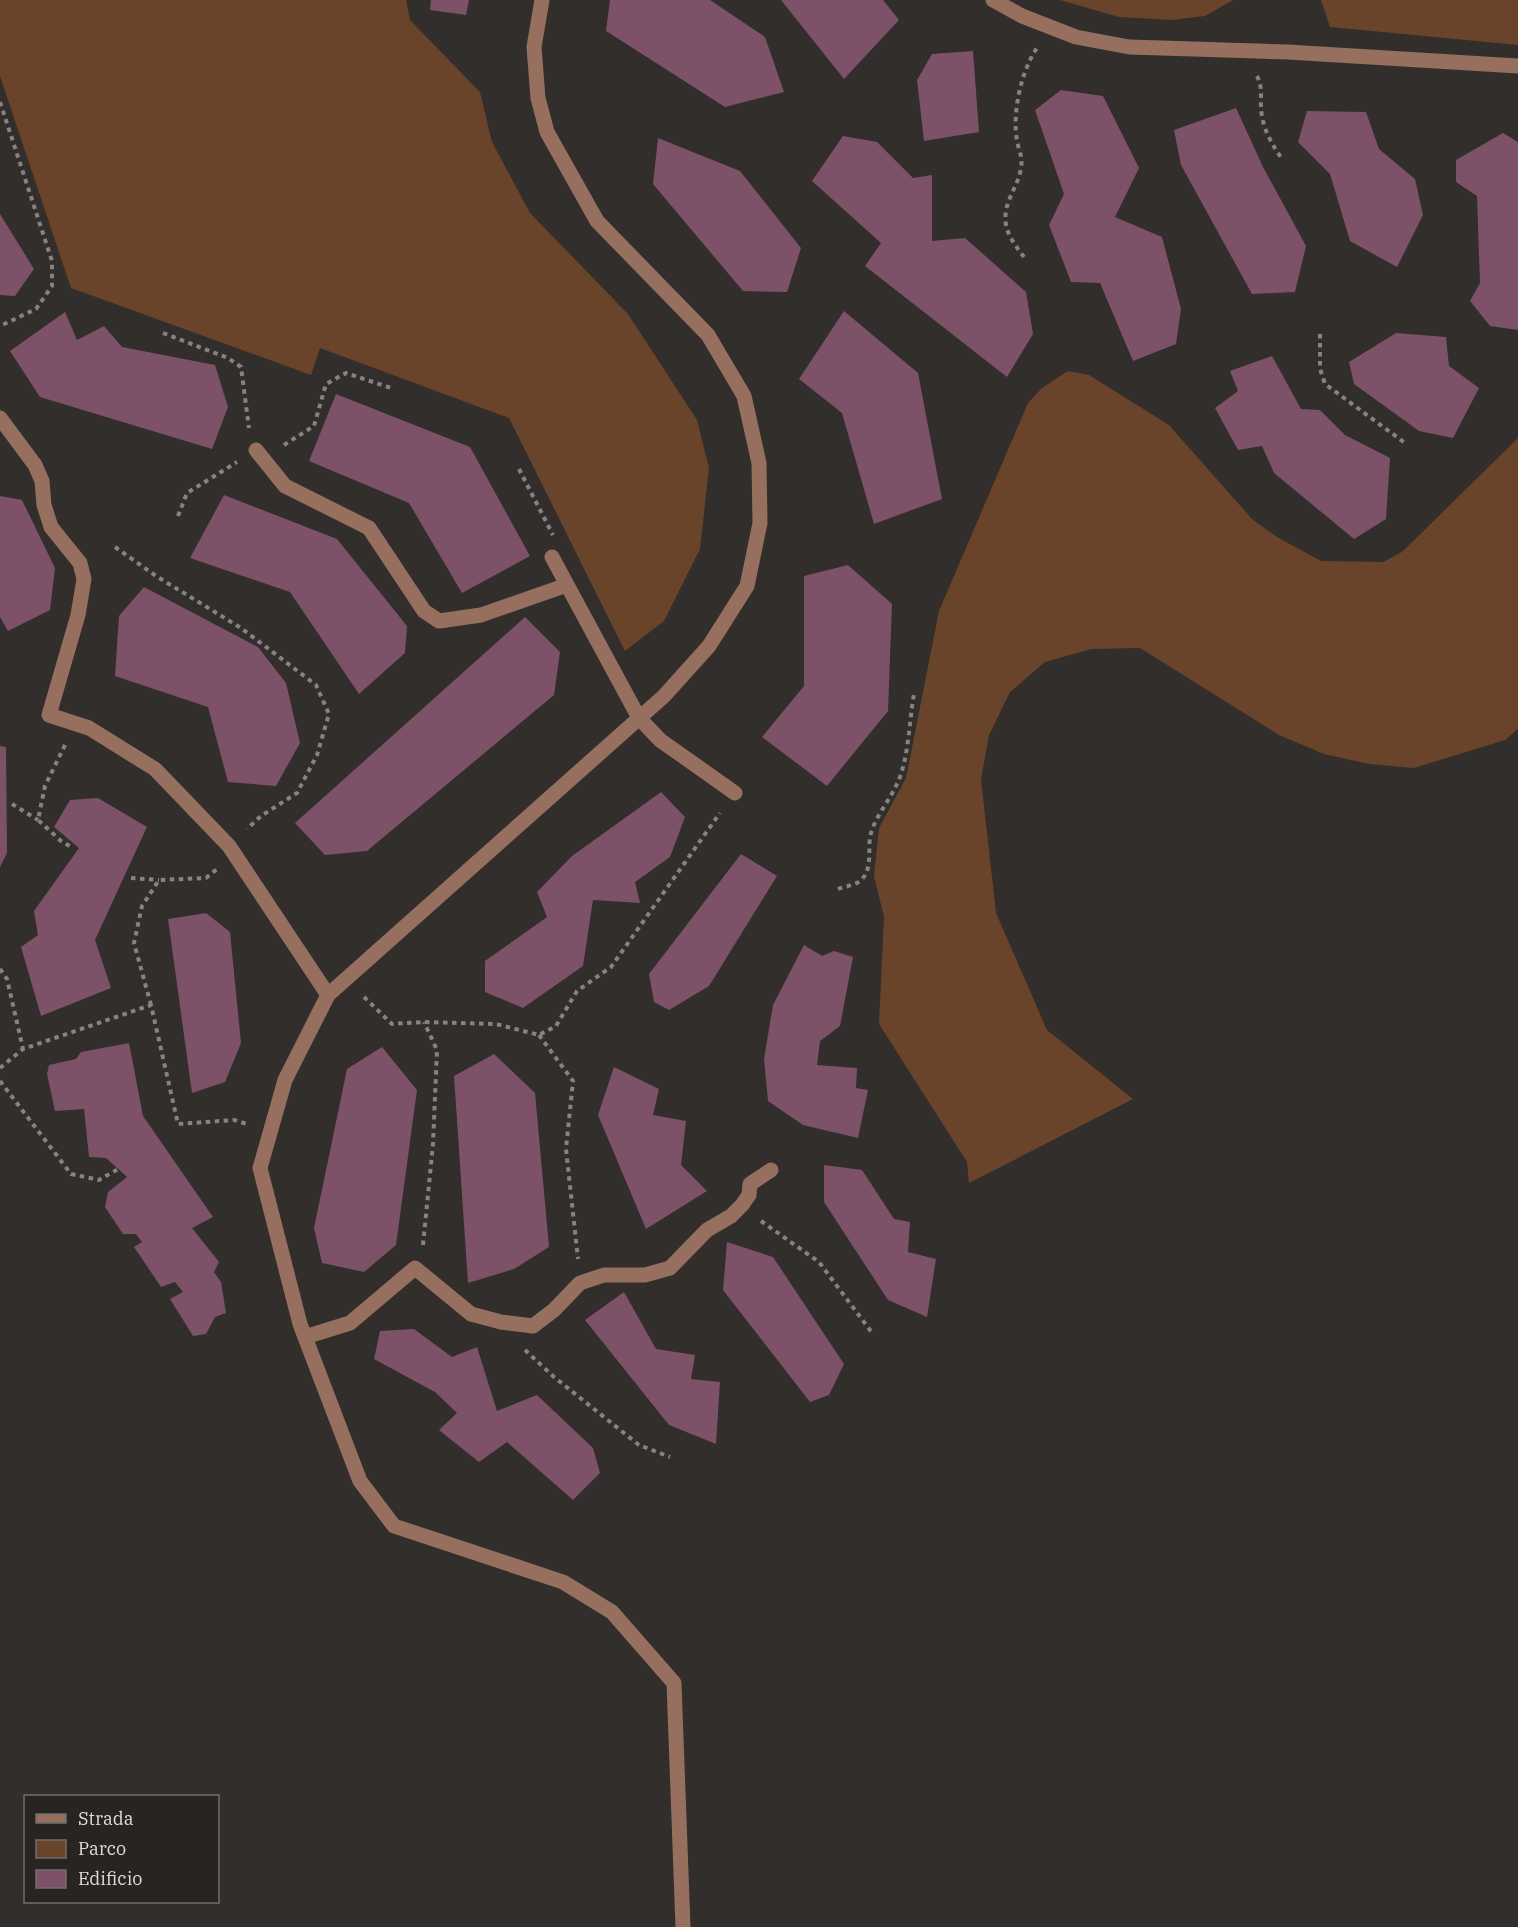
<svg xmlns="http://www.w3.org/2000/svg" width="1518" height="1927" viewBox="0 0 1518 1927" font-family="'IBM Plex Serif',serif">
<rect width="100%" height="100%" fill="#312e2c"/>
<!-- green -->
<path fill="#69442a" d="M0,0H406L410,20L480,92L492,142L530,213L628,314L697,420L709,468L700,549L664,621L625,651L509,418L320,348L311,375L71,288L0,76Z
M1060,0H1233L1205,16L1172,20L1119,17Z
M1321,0H1518V45L1330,27Z
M1068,371L1089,375L1169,425L1252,519L1277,537L1321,561L1383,562L1402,552L1518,438V729L1505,740L1414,768L1369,764L1324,754L1279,735L1140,648L1091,649L1045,662L1010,692L989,735L981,779L996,913L1047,1030L1133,1099L969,1183L967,1162L879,1024L884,917L874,876L879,828L906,778L939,611L1028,403L1042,388Z"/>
<!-- building -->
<path fill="#7d5168" d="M431,0H469L466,15L430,10Z
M610,0H710L765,37L784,92L725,107L606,31Z
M781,0H883L899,20L844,79Z
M973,51L979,132L924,141L917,80L932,54Z
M1061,90L1103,96L1139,168L1115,217L1162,237L1181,309L1176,344L1133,361L1100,283L1071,282L1049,225L1064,194L1035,110Z
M1236,108L1263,167L1306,246L1295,292L1252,294L1181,165L1174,130Z
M1307,111L1366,112L1379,149L1415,179L1423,215L1397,267L1350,241L1330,174L1298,142Z
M1503,133L1518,142V330L1490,326L1470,301L1480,283L1477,196L1456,182V160Z
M843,136L877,142L913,178L932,175V241L965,238L1026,292L1033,334L1007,377L865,266L881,243L812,181Z
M658,138L740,171L801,248L787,292L743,291L653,184Z
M0,214L34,269L15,296L0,295Z
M844,311L918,373L942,499L874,524L842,413L799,379Z
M65,312L77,340L104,326L122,347L215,365L228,407L212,449L40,397L10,351Z
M1396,333L1446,337L1449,366L1479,388L1453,438L1419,431L1354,384L1349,362Z
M1272,356L1301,409L1320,410L1345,435L1390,458L1386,519L1354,539L1274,473L1262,446L1238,450L1215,408L1238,391L1230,371Z
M336,394L470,447L530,556L462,593L409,503L309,461Z
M224,495L337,539L407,626L405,653L359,694L290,592L190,558Z
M0,496L22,500L55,568L50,610L8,631L0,617Z
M848,565L892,604L888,711L827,786L762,737L804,686V576Z
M144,587L258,647L286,683L300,743L276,786L228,782L208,707L115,676L119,616Z
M525,617L560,652L554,695L367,851L325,855L295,823Z
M0,746L6,747L7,853L0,867Z
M661,792L685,817L670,857L635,882L640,903L593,900L583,966L523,1008L485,992V961L547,917L537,892L572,856Z
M98,798L147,827L95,940L111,988L41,1016L21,947L38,935L34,911L79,848L54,827L70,800Z
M741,854L777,876L709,986L669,1010L654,1002L649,974Z
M206,913L230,932L241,1043L225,1082L192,1093L168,919Z
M804,945L822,956L834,951L853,957L840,1026L820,1041L817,1065L857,1068L856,1088L868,1090L858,1138L803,1125L768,1101L764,1059L773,1005Z
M129,1043L143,1116L213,1217L192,1228L219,1262L214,1272L221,1282L226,1313L215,1317L206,1334L193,1336L170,1299L183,1292L175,1282L161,1287L134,1247L142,1242L136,1234H123L105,1207L108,1192L127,1177L106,1158L89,1157L84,1109L55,1111L47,1074L49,1065L76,1059L81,1052Z
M382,1047L417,1090L396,1245L364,1272L322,1263L314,1228L347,1069Z
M494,1054L535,1093L549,1247L514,1269L468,1283L454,1076Z
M614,1067L659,1089L653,1115L686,1121L681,1165L707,1191L646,1229L598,1115Z
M824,1165L862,1170L894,1219L910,1222L908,1252L936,1259L927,1317L888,1300L824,1202Z
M727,1242L773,1257L844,1364L829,1395L810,1402L723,1290Z
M624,1292L656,1349L695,1355L691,1379L720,1382L716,1444L669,1425L585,1320Z
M414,1329L452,1357L477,1347L497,1411L537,1395L593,1448L600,1473L573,1500L507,1442L479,1462L439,1430L457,1413L435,1392L374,1359L380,1331Z"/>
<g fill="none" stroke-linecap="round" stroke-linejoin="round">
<!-- path -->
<path stroke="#868382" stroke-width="4" stroke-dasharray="4.5 4.5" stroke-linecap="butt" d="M1257,76C1264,89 1259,102 1262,116C1264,131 1274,148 1283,160
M0,102L52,261V286L36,309L0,326
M1024,257C1017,248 1008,236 1006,225C1002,203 1018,188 1021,168C1023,157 1019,151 1017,141C1012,113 1021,71 1037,48
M163,333L228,358L241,367L249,428
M1320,334V369L1325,384L1405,443
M284,445L314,426L326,384L346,373L391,388
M519,469L553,535
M178,516L187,493L237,462
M115,547L156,576L241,628L316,685L329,714L317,755L297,793L261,816L247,829
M65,745L45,786L38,820L61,841L73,848
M12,804L38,820
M131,878L159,880
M838,889C846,886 858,885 863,878C873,866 867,847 871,833C876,816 889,801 897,784C909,759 909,721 914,694
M0,969L7,979L23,1049
M364,997L392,1024L424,1022L496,1024L539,1035L556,1026L577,991L611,967L720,813
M151,1005L134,943L142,906L159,880L206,878L217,869
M539,1035L573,1081L566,1149L578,1259
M0,1068L23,1049L151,1005L178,1124L234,1120L247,1124
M0,1081L71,1174L99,1180L120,1168
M761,1221L819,1262L873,1334
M423,1245L433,1144L437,1050L424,1022
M525,1350L554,1377L639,1445L670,1457"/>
<!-- minor -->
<path stroke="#976f5e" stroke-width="15" d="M542,0L534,47L538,98L547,132L597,221L708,335L744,396L759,463L760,523L747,586L709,646L664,696L328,995L285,1080L260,1168L300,1324L360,1481L394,1526L563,1582L612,1612L674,1683L683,1927
M993,0L1022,16L1076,37L1129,47L1288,52L1518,66
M0,418L35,465L42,481L44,505L51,527L80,563L84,579L78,615L49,715L89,728L155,769L229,846L328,995
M256,450L285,486L369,528L424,611L439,621L481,615L567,585
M552,557L639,718L660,740L735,793
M305,1337L350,1323L415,1268L471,1314L501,1322L533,1326L554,1310L580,1283L604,1275H645L670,1268L707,1230L731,1216L742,1205L749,1195L750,1184L771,1170"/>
</g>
<!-- legend -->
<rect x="24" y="1795" width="195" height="108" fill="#272422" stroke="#716e6c" stroke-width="1.5"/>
<rect x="36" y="1814" width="30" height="9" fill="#976f5e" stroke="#716e6c" stroke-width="1.5"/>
<text x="78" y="1825" font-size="18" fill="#dfdddc">Strada</text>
<rect x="36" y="1840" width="30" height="18" fill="#69442a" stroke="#716e6c" stroke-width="1.5"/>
<text x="78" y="1855" font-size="18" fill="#dfdddc">Parco</text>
<rect x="36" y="1870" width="30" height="18" fill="#7d5168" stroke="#716e6c" stroke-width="1.5"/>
<text x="78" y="1885" font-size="18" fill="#dfdddc">Edificio</text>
</svg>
